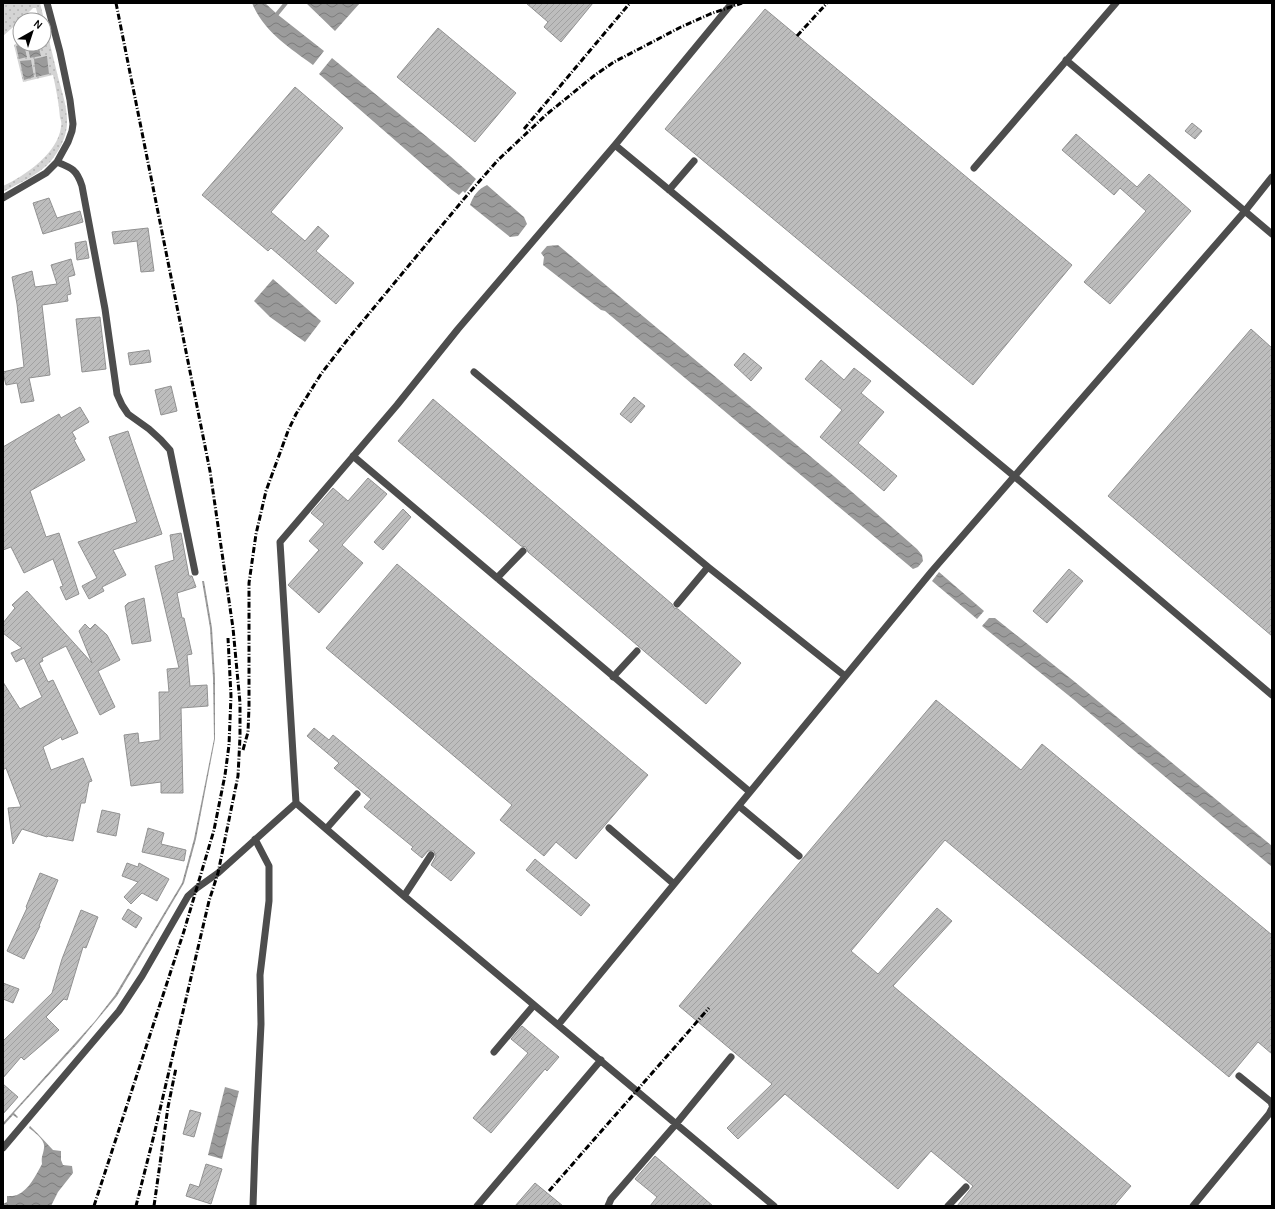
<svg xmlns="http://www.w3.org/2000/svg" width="1275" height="1209" viewBox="0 0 1275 1209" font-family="Karla,sans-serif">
<defs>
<pattern id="grass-dots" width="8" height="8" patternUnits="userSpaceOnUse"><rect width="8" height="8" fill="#d4d4d4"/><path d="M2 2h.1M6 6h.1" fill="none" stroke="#b4b4b4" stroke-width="1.8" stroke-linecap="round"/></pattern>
<pattern id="water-waves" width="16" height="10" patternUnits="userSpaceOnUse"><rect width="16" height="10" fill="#9b9b9b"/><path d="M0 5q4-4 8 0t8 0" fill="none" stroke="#7c7c7c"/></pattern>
<pattern id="building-hatch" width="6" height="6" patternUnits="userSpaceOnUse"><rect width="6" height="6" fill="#bdbdbd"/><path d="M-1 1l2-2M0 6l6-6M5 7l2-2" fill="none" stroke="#a1a1a1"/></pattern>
</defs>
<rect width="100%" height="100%" fill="#fff"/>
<!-- grass -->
<path fill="url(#grass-dots)" d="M3,3H40C46,28 52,52 58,77C62,92 68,109 67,125C66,138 59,151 51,161C39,175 19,183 3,192V186C25,176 58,153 61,127C62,124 61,120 60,118C59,103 56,89 53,75L23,82L14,45L20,41V44L16,46L27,57L24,44H27L30,58L40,55L38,44H44V20H39L36,8H33L21,20H20V21L3,36Z"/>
<!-- water -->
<path fill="url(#water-waves)" d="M252,3H265L277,14L324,51L313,65C289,47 264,32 252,3Z
M306,3H360L335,31Z
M20,44H24L27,57L19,59L16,46Z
M27,44H38L41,56L30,58Z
M47,56L49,74L36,77L34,59Z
M332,58L450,156L476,179L465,193L463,191L459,195L452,190L319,74Z
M31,60L34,77L24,80L20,61Z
M487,185L524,217L527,224L518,236L510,237L470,205C473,196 478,189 487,185Z
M558,245L835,477L917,549L922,555L923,561L918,567L913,569L605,311L601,310L543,265L544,257L541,253L547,246Z
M273,279L321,321L305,342L270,317L254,301Z
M939,572L984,611L977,619L932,581Z
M202,581H204L212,628L215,678V739L196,839L184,883L117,996L78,1043L14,1113L18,1117L17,1118L13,1115L3,1126V1123L95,1021L115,995L182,883L194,839L214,739L213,678L210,628Z
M989,618H995L1075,682L1272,846V867L1073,699L982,626Z
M225,1087L239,1091L222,1159L208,1155Z
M30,1126L38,1134L53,1150L61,1151V1160L63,1165L72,1166L73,1173L58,1192L51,1206H4L3,1204L7,1202V1196C10,1196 15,1196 17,1195C29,1190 36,1175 42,1164C41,1156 43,1156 44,1148C46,1140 34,1132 29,1128Z"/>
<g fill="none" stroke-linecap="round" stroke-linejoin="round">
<!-- stream -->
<path stroke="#9b9b9b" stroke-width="4" d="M277,14L286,3"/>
</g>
<!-- building -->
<path fill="url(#building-hatch)" stroke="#919191" d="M526,3H593L561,42L544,27L548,22Z
M765,9L1072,265L973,385L665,129Z
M438,28L516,93L475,142L397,77Z
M295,87L343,128L271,212L305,241L318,226L329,236L316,251L354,283L336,304L271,248L268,251L202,195Z
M1192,123L1202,131L1195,139L1185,131Z
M1076,134L1137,187L1149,174L1191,211L1110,304L1084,282L1146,211L1120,188L1114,195L1062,150Z
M49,198L57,218L80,211L83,222L43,234L33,203Z
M148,228L154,271L141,272L137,241L114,244L112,232Z
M86,241L89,258L77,260L75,243Z
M71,259L75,275L68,277L71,294L67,295L68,301L42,305L50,375L29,378L34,401L21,403L17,383L6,385L3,373V372L24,367L17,304L12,277L32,271L35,287L57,284L51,265Z
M100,317L106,369L82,372L76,319Z
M1251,329L1272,348V636L1108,496Z
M149,350L151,362L130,365L128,353Z
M744,353L762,368L751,381L734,365Z
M821,360L844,380L854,368L871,381L861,393L884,412L858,443L897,476L884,491L820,437L842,410L805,379Z
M171,386L177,411L161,415L155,390Z
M634,397L645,406L631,423L620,414Z
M433,399L672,604L674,608L678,609L741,663L706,704L528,552L526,547L521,546L398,441Z
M80,407L89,422L72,432L76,439L74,440L85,460L30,491L46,537L59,533L79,594L66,600L60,587L63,586L53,559L24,573L11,547L3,550V447L59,414L61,418Z
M128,431L162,534L113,550L126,575L102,587L104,591L89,599L82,586L97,578L78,542L137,522L109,437Z
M368,478L387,494L342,545L363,563L319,613L288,585L319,550L309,541L324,524L311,513L333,488L348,501Z
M403,509L411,517L383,550L374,542Z
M181,533L189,576H192L196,587L177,593L182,618H184L192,654L187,655L190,686L207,685L208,706L181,708L183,793H161V782L131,786L124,735L138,733L139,743L160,740L159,692H169L167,669L179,668L155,566L174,560L170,535Z
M397,564L648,775L576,859L556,842L544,856L500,820L512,805L326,648Z
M1069,569L1083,581L1047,623L1033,611Z
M27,591L92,663L79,631L85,624L90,629L95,624L107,635L120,660L98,671L115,707L100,715L66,646L42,658L43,661L39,663L48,682L53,680L78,733L62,740L61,737L43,747L51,770L83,758L92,781L89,782L85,803H81L73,841L48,836L47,837L22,829L13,844L8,808L21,807L6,768L3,770V682L20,709L42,697L24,658L16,662L11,653L22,648L3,633V623L15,608L12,605Z
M144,598L151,641L132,644L125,606L128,603Z
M936,700L1021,770L1042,744L1272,935V1054L1258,1042L1229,1077L945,840L851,951L878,974L937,908L952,921L893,986L1131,1186L1114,1206H957L973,1186L931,1151L898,1189L785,1094L738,1139L727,1128L772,1084L679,1006Z
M314,728L329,740L333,735L475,853L451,881L431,865L436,856L434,851H428L422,858L411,849L413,847L364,807L371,799L334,768L339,763L307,736Z
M102,810L120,814L116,836L97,832Z
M148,828L164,833L161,844L186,850L184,861L142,852Z
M535,859L590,905L581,916L526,870Z
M127,863L138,867L139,863L169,879L157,901L142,893L131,904L124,897L138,882L122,876Z
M40,873L58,880L39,926H40L24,959L7,951L27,908L26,907Z
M128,909L142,918L136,928L122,919Z
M81,910L98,917L86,948L83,947L67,1000L64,999L46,1017L59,1030L24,1060L21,1057L3,1078V1041L52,993L62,959Z
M3,983L19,989L13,1003L3,999Z
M522,1026L559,1057L547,1071L545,1069L491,1133L473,1118L528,1053L511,1039Z
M3,1084L18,1097L3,1114Z
M190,1110L201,1113L194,1137L183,1134Z
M655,1156L713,1206H650L657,1197L635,1179Z
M206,1164L222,1169L211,1204L186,1196L190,1184L199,1187Z
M535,1183L563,1206H515Z"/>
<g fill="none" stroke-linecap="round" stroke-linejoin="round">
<!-- minor -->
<path stroke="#4d4d4d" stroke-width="7" d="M732,3L615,145L458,329L397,405L280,542L296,803L404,896L774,1206
M1066,60L1272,234
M615,145L1014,476L1272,695
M57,162C72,168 77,170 82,186L105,309L117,394L122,405L128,414L149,429L161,440L170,450L195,572
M974,168L1116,3
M669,190L694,161
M3,198L46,173L57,162L68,142L72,131L73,124L70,100L60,52L47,3
M474,372L708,567L845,676
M353,456L750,792
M497,578L523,551
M677,604L708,567
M613,677L637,651
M739,806L799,856
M609,828L674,884
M326,829L357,794
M404,896L431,855
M558,1025L932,571L1245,211L1272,177
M494,1052L534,1005
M1239,1076L1271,1102L1272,1105
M3,1148L119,1011L142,976L188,896L197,888L218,873L296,803
M253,1206L255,1147L261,1024L260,975L269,901V866L255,839
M477,1206L601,1060
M608,1206L611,1199L676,1124L731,1057
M948,1206L966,1187
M1193,1206L1269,1114L1272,1108"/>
<!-- rail -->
<path stroke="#000" stroke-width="3" stroke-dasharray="6 2 1 2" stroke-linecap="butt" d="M116,3L210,471L233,628L240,703V737L238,776L218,873L209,901L154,1135L136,1206
M797,36L827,3
M524,129L630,3
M243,750L248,732L249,707V583L256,534L266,491L288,431L296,414L321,374L348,339L463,200L498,160L547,114L595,75L614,62L681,27L710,14L742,3
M549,1191L709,1008
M94,1206L184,931L214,830L225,775L229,745L231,696L228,638
M154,1206L168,1107L176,1068"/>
</g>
<!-- border -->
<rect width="1275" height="1209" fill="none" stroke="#000000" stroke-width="8"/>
<!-- north arrow -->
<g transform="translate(32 32) rotate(39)"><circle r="19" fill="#ffffff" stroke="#999999"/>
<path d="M0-3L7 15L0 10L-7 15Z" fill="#000000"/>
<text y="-6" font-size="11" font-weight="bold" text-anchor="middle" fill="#000000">N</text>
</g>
</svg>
